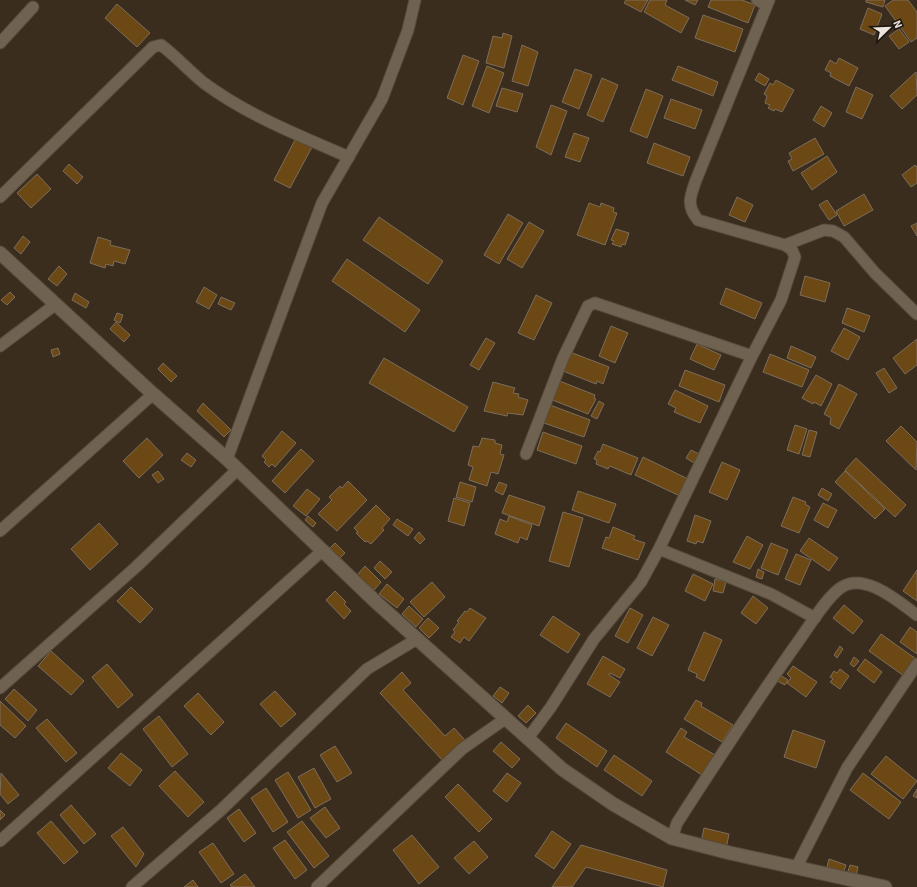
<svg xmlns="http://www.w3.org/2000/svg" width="917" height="887" viewBox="0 0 917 887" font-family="'Source Sans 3',sans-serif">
<rect width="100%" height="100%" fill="#3a2d1e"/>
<!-- building -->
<path fill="#6c4814" stroke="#7c6d5d" d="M626,0H648L641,12L624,3Z
M650,0H667L665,5L689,18L681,33L644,12Z
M685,0H698L695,5Z
M711,0H742L755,5L748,23L708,7Z
M866,0H885L883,7L866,2Z
M893,0H908L917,12V38L911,42L885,6Z
M117,4L150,33L137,47L105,18Z
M868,8L882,14L874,35L860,29Z
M703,15L743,29L735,52L695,38Z
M899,29L909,42L899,49L889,36Z
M503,33L512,36L504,68L486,63L493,36L502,38Z
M522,45L538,52L528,86L512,81Z
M463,55L479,61L463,105L447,98Z
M839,58L858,68L849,86L830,76L831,73L825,70L830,60L836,64Z
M487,66L504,73L489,113L472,106Z
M678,66L718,82L713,96L672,80Z
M575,69L592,75L579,109L562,102Z
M916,72L917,95L902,109L890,96Z
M759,73L769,79L765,86L755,80Z
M602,78L618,85L603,122L587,115Z
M776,80L794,90L782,112L775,109L774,111L768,108L770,105L765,103L767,96L764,94L770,83L773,85Z
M856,87L873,95L862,119L846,112Z
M502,88L523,94L517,112L496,106Z
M646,89L663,96L647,138L630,131Z
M671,99L702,110L695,129L664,118Z
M551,105L567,111L551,155L536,147Z
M821,106L832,113L824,127L813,120Z
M574,133L589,138L580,162L565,157Z
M296,138L312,147L290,188L274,180Z
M815,138L824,154L793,171L788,161L792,159L789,153Z
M654,143L690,157L683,176L647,163Z
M827,156L837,172L812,190L801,173Z
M69,164L83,177L77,184L63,171Z
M915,165L917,167V183L911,187L902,175Z
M37,174L51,189L31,208L17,193Z
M864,194L873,210L844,226L836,211Z
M737,197L753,205L745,222L729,215Z
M827,200L837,215L829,220L819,205Z
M589,203L600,207L601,203L614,208L613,212L617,213L605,245L577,235Z
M508,214L523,223L499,264L484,255Z
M379,217L443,261L428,284L363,240Z
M529,222L544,231L522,268L507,259Z
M917,223V236L911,226Z
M616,229L629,233L625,245L622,244L621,247L612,244L614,241L611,240Z
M23,236L30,242L21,254L14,248Z
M98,237L111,241L110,245L130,250L125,264L114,261L113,266L106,264L105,268L90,263Z
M347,259L420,310L405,332L332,281Z
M59,266L67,274L57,286L48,279Z
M805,276L830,283L825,302L800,295Z
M204,287L217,295L209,309L196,302Z
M726,288L762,303L755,319L720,304Z
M10,292L15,297L7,305L1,300Z
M75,293L89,302L86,308L72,300Z
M536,295L552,303L534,340L518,333Z
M221,297L235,303L231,310L218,304Z
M847,308L870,316L864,332L842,323Z
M117,313L123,315L120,323L114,320Z
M116,322L130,335L124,342L110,329Z
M611,326L628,333L615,363L599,356Z
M844,328L860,337L848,360L831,351Z
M486,338L495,343L479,370L470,365Z
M917,339V365L905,374L893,358Z
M697,344L721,355L714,370L690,359Z
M791,346L816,357L811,368L787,358Z
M58,348L60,354L53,357L51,350Z
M570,352L609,367L603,384L597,381L596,384L563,371Z
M770,354L809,370L802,387L763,372Z
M384,358L468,407L454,432L369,383Z
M163,363L177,376L171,382L158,369Z
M884,368L897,388L889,393L876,373Z
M685,370L725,385L719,402L679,386Z
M816,375L832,384L821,406L814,402L813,404L802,398Z
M557,380L595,395L594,398L596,399L588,414L550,399Z
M493,382L515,388L513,393L519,394L518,397L528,400L523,415L508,413L507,416L484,411Z
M839,384L857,394L839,429L830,424L831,418L824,414Z
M675,390L708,406L700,423L674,412L676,408L668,404Z
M599,401L604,404L597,419L591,416Z
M203,403L231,430L224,437L197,411Z
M550,405L590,420L584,437L544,423Z
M795,425L807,429L799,454L787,450Z
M901,426L917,442L916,470L886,441Z
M809,430L817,432L810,457L802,455Z
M282,431L296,443L275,467L272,464L269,467L264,462L266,460L262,456Z
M543,432L582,446L576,464L537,450Z
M147,438L163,455L139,478L123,461Z
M482,438L495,440V443L502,445L500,454L504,455L498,474L491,472L487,486L469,480L473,467L468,465L473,446L479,447Z
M603,444L638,458L631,475L610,466L608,469L596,464L597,460L594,459L598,451L600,452Z
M301,449L314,461L285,493L272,481Z
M691,450L699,454L694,463L686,458Z
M187,453L196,460L191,467L181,460Z
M643,457L688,479L680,496L635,475Z
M856,458L906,505L895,517L845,470Z
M722,462L740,470L727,500L709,492Z
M158,471L164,479L158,483L152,475Z
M845,471L885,509L875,519L835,482Z
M348,481L367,500L337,531L318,514L332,500L329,497L340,486L342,488Z
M460,482L476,487L472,502L456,497Z
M499,482L507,485L503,495L495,491Z
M822,488L832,494L828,501L818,495Z
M307,489L320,499L306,516L293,506Z
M578,491L616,504L609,523L572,510Z
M509,495L545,507L539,526L502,513Z
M793,497L806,502L805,504L810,507L799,533L781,526Z
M454,498L470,503L464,526L448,521Z
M823,503L837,510L828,528L814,520Z
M376,505L390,519L382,528L384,530L371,544L367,541L365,542L356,533L358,532L354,528Z
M563,512L583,518L569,567L549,561Z
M695,515L711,521L703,543L697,541L696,544L687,541Z
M308,516L316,523L313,527L305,520Z
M509,516L532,525L527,540L520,537L518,543L495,534L500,519L507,522Z
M397,519L413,529L408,536L393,525Z
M99,523L118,544L90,570L71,549Z
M613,527L635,536L633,539L645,543L638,560L602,548L606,537L609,538Z
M419,532L425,539L420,544L414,538Z
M747,536L763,545L750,569L733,562Z
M809,538L838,558L829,571L800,551Z
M335,543L345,553L340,558L330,548Z
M771,543L788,550L778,575L761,568Z
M796,554L811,560L800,585L785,579Z
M380,561L392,572L385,579L374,568Z
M365,566L381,582L374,590L357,575Z
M758,569L764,572L762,579L756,577Z
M917,570V601L903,591Z
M693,574L713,584L705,601L685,591Z
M715,579L726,582L723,593L713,591Z
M432,582L445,597L424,617L410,602Z
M387,584L404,599L397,608L379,594Z
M131,587L153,609L140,623L117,601Z
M335,591L346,602L344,604L351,611L344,619L326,600Z
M753,596L768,608L756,624L741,613Z
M844,605L863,621L853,634L833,618Z
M409,606L423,619L416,627L402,614Z
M470,608L486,618L469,641L464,637L460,643L451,637L455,632L453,630L459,622L457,621L465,611L467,612Z
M630,608L643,615L628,643L615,636Z
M553,616L580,634L568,653L540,635Z
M653,617L669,625L652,656L637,648Z
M428,618L439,628L429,638L419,628Z
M910,627L917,632V654L900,642Z
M704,632L722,640L704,681L696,677L697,674L688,670Z
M881,634L916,659L904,676L869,651Z
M840,646L843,649L837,658L834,655Z
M51,651L84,681L71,695L38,666Z
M603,656L625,669L620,678L610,673L609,675L620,682L610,697L587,684Z
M854,657L859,661L854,667L850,664Z
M865,659L882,672L874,683L857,670Z
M107,664L133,695L118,708L92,677Z
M793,666L817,682L806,697L787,683L791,678L787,674Z
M840,669L849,676L840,689L830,682L833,679L830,677L834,671L837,673Z
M402,672L411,683L403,690L445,736L454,728L465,740L443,761L380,693Z
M780,675L788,680L785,685L777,681Z
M500,687L509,693L502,703L493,696Z
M14,689L37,710L28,721L5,699Z
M275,691L296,714L281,727L260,704Z
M198,693L224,722L211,735L184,706Z
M696,700L702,703L701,706L733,725L722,742L684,719Z
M0,701L26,726L15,738L0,725Z
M528,705L536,713L526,723L518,716Z
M159,716L188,754L172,767L143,729Z
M47,719L77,753L66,762L36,728Z
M566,723L607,751L597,767L556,738Z
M681,728L687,732L684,737L715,755L702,775L666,752Z
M793,730L825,741L816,768L784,757Z
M501,742L520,759L512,768L493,751Z
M335,746L352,773L337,782L320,755Z
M121,753L142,770L130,786L108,768Z
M614,755L652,781L642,796L604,770Z
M886,756L917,781L903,799L871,774Z
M314,768L331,799L315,808L298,777Z
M175,771L204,802L188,817L159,786Z
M288,772L311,810L298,818L275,780Z
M1,773L19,795L8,804L0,794Z
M507,773L521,783L507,802L493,791Z
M863,773L901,802L889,819L850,790Z
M458,784L492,819L479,832L445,797Z
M266,788L288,822L273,832L251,798Z
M917,789V798L913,796Z
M71,805L96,834L84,844L60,815Z
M325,807L340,828L326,838L310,818Z
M239,809L256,833L244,842L227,818Z
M0,810L5,815L0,820Z
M51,821L78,852L64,864L37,833Z
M302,821L329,856L314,868L287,832Z
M123,827L144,854L136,867L111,836Z
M704,828L729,834L726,849L701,842Z
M552,831L571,844L554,869L535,856Z
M412,835L439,867L419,884L393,850Z
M285,840L307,870L295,879L273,848Z
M474,841L488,857L469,874L454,858Z
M213,843L234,874L221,883L199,852Z
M581,845L667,870L663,887L586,867L572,887H552Z
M829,859L846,865L843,873L827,867Z
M850,865L858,867L856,876L847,874Z
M245,874L255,887H232L230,885Z
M193,880L198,887H184Z"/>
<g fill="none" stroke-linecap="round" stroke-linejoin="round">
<defs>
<path id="minor" d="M757,0L767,5
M0,43L33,7
M0,197L153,47L161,45C176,56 189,71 204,83C247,115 300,136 349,157
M785,245L824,230L833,231L844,237L875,273L917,314
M0,346L56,304
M526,454L563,358L588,306L595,303L604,306L752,356
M227,459L322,203L382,99L408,30L415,0
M0,531L153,394
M659,549L771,594L815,618
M0,688L136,567L238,469
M528,738L551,707L594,639L641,582L659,549L752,356L781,300L795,257L792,250L785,245L698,220C686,205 690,197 696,180L769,0
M672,838L677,823C717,761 757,699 800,639C810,625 828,595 842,587C865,572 899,602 917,615
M0,841L322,551
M796,868L847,768L917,664
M132,887L221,810L367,669L417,639
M317,887L462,749L505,719"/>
<path id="tertiary" d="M0,253L153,394L227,459L377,603L562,769L613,804L672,838L730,853L885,887"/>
</defs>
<!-- minor casing -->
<use href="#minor" stroke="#564b3e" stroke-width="13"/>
<!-- tertiary casing -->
<use href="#tertiary" stroke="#564b3e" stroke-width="15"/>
<!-- minor -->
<use href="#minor" stroke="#706251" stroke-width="11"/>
<!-- tertiary -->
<use href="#tertiary" stroke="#706251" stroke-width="13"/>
</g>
<!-- north arrow -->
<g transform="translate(889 28) rotate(67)" stroke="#1c1710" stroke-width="3" paint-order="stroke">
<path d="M0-3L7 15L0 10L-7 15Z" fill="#ede5db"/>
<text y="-6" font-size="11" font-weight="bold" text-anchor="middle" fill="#ede5db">N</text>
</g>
</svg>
